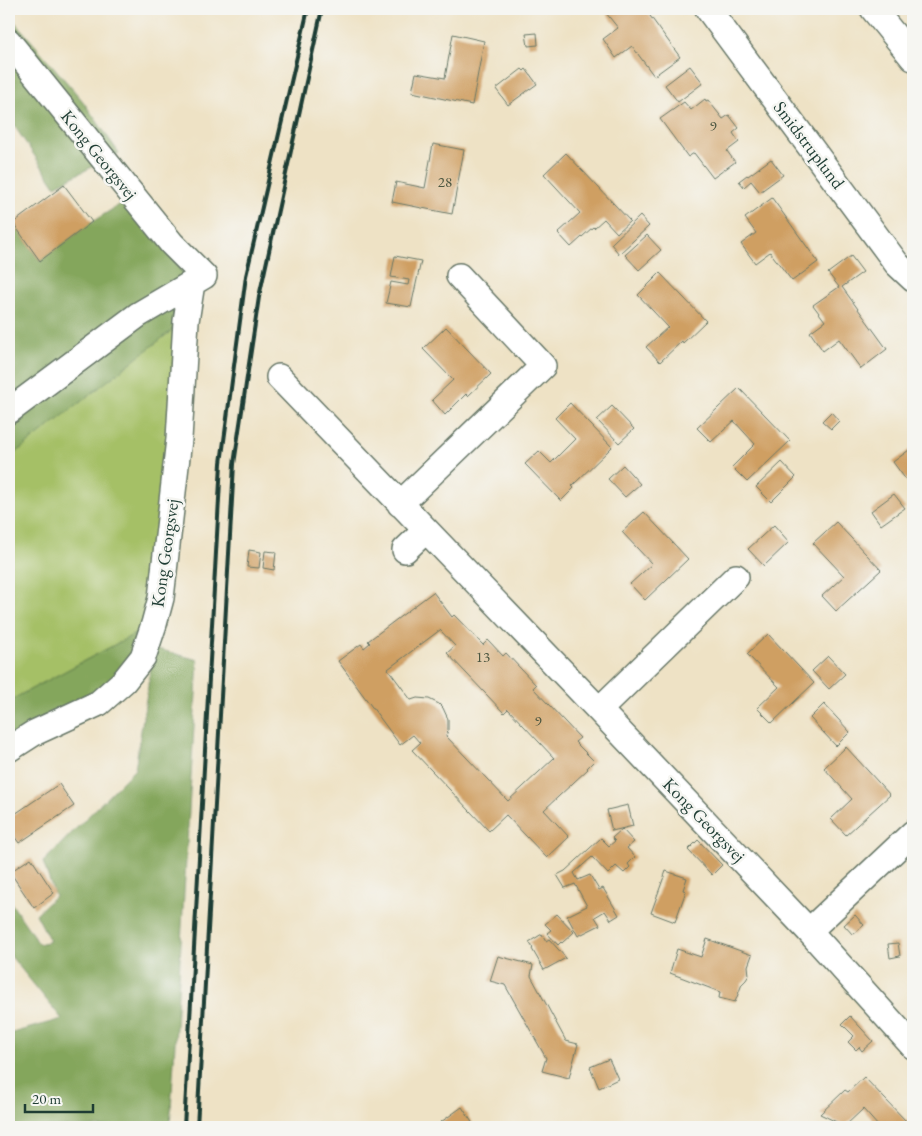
<svg xmlns="http://www.w3.org/2000/svg" width="922" height="1136" viewBox="0 0 922 1136" font-family="'EB Garamond',serif">
<rect width="100%" height="100%" fill="#f6f6f2"/>
<filter id="ink" filterUnits="userSpaceOnUse"><feTurbulence type="fractalNoise" baseFrequency=".02" numOctaves="2"/><feDisplacementMap in="SourceGraphic" scale="10" xChannelSelector="R" yChannelSelector="G"/><feConvolveMatrix kernelMatrix="1 2 1 2 8 2 1 2 1" color-interpolation-filters="sRGB"/></filter>
<filter id="wash" filterUnits="userSpaceOnUse"><feTurbulence type="fractalNoise" baseFrequency=".0096" numOctaves="4" result="noise"/><feDisplacementMap in="SourceGraphic" scale="20" xChannelSelector="R" yChannelSelector="G"/><feGaussianBlur stdDeviation="1.12" result="paint"/><feColorMatrix in="noise" values="0 0 0 0 0 0 0 0 0 0 0 0 0 0 0 0 0 1.4 0 .05"/><feComposite in="paint" operator="in"/></filter>
<g filter="url(#wash)">
<rect width="100%" height="100%" fill="#eee2c5"/>
<!-- green -->
<path fill="#a5c066" stroke="#627e4d" d="M180,324L148,627L9,701V458Z"/>
<!-- forest -->
<path fill="#84a65b" stroke="#527248" d="M9,15L82,100L119,153L55,186L9,118Z
M127,200L184,273L180,324L9,458V225L13,223L40,261L92,222Z
M148,627L131,665L99,697L9,743V701Z
M154,648L198,660L170,1127H9V1032L12,1033L62,1019L9,954V900L39,944L50,941L36,914L55,896L43,862L135,769Z"/>
<g id="blocks">
<!-- building -->
<path fill="#cf9f62" fill-rule="evenodd" d="M612,9H645L680,57L654,76L632,46L616,58L603,39L618,28L606,13Z
M537,33L538,45L528,46L526,34Z
M453,34L484,41L472,105L412,92L416,73L445,78Z
M690,66L703,83L678,102L665,85Z
M522,69L524,71L526,69L537,84L508,105L496,89Z
M705,99L706,101L708,100L723,119L729,115L739,128L733,133L739,142L727,151L735,162L713,178L694,153L688,157L660,119L684,102L691,110Z
M433,144L464,150L452,214L392,202L396,182L425,188Z
M566,153L630,221L617,233L604,219L594,228L593,227L571,247L558,233L580,213L544,174Z
M771,159L783,175L760,192L751,181L744,187L739,181L747,175L748,176Z
M64,185L92,222L40,261L13,223Z
M772,198L818,262L792,281L770,252L755,263L741,244L756,233L745,218Z
M640,216L649,226L619,254L611,244Z
M647,235L661,250L639,270L625,255Z
M395,256L421,261L411,307L386,303L391,282L408,285L409,280L391,277Z
M851,256L863,272L842,287L887,349L861,369L839,339L823,351L810,332L825,321L813,305L839,287L828,273Z
M660,273L706,321L683,343L682,341L660,362L646,347L668,327L638,295Z
M446,327L491,374L468,396L466,394L445,415L432,400L453,380L423,349Z
M739,388L790,441L747,482L732,467L755,444L734,421L711,442L697,428Z
M570,403L612,447L572,486L574,488L561,501L525,464L539,451L551,463L575,439L555,418Z
M612,406L634,429L619,443L597,420Z
M831,412L839,421L831,429L822,421Z
M913,447V487L912,488L893,462Z
M782,462L796,477L771,502L756,487Z
M623,465L640,484L625,497L608,479Z
M894,494L905,508L881,525L871,511Z
M644,512L688,559L645,600L630,584L652,564L622,532Z
M836,522L881,570L836,611L822,596L844,576L813,543Z
M774,525L789,542L764,566L748,549Z
M249,550L261,552L259,568L247,567Z
M265,551L276,552L274,570L263,568Z
M433,592L452,617L454,615L483,645L488,640L503,656L506,653L536,685L533,688L580,738L575,742L594,761L587,768L588,769L544,810L569,837L547,858L506,815L489,831L412,750L420,743L413,735L400,745L338,661L361,644L364,648L370,643L368,641ZM440,630L455,646L447,653L504,713L508,709L554,758L508,801L446,736L448,730V719L443,708L439,704L429,699L417,698L411,700L388,669Z
M768,634L814,683L772,723L757,708L779,687L747,654Z
M828,656L845,674L829,689L812,671Z
M824,704L850,732L836,746L810,718Z
M846,747L890,795L846,835L831,819L852,799L824,768Z
M59,784L74,806L19,843L9,829V818Z
M628,805L633,826L612,831L607,810Z
M622,829L634,842L627,848L635,857L628,864L630,867L624,873L616,866L608,874L592,857L574,873L578,880L590,875L599,890L603,888L619,915L611,920L605,911L595,917L600,925L578,936L567,916L587,906L575,884L565,888L557,875L565,871L601,838L609,846L615,841L612,838Z
M698,840L722,865L712,875L688,850Z
M31,858L54,893L34,908L10,872Z
M666,871L687,878L683,890L686,891L675,922L651,913Z
M557,914L574,932L562,943L561,942L558,945L547,933L551,930L545,924Z
M855,915L864,925L853,935L844,925Z
M542,934L546,941L549,939L566,958L544,970L532,949L533,948L529,942Z
M707,939L752,955L748,966L749,975L746,980L742,984L735,1002L719,998L720,992L670,973L677,949L701,957Z
M898,943L900,956L890,958L888,944Z
M498,956L533,965L531,976L566,1041L578,1044L569,1078L542,1071L546,1058L505,985L490,981Z
M850,1016L873,1041L862,1051L859,1047L856,1050L848,1042L854,1036L842,1024Z
M609,1059L618,1079L599,1088L590,1067Z
M864,1077L906,1121L912,1116L913,1117V1127H879L863,1109L845,1126L820,1114L845,1090L848,1092Z
M462,1107L475,1127H445L441,1122Z"/>
</g>
</g>
<g filter="url(#ink)">
<use href="#blocks" fill-opacity="0" stroke="#677767" stroke-width="1"/>
<g fill="none" stroke-linecap="round" stroke-linejoin="round">
<defs>
<path id="minor" d="M708,9L897,264L913,279
M873,9L913,58
M9,42L172,244L204,276L138,315L9,411
M279,377L599,710L809,931L913,1046
M400,504L543,366L459,276
M405,550L426,530
M599,710L736,577
M9,749L34,733L99,703L124,681L143,657L154,624L161,598L179,439L186,321L192,283
M809,931L913,833"/>
</defs>
<!-- minor casing -->
<use href="#minor" stroke="#677767" stroke-width="28"/>
<!-- minor -->
<use href="#minor" stroke="#fff" stroke-width="25"/>
<!-- rail -->
<path stroke="#1f3d34" stroke-width="4" d="M184,1127L221,463L246,276L308,9
M197,1127L234,464L259,297L322,9"/>
</g>
</g>
<g text-anchor="middle" stroke-width="5" stroke-linejoin="round" paint-order="stroke">
<!-- number labels -->
<g font-size="15" fill="#4b5640">
<text x="713" y="131">9</text>
<text x="445" y="187">28</text>
<text x="483" y="662">13</text>
<text x="538" y="726">9</text>
</g>
<!-- street labels -->
<g font-size="18" fill="#1f3d34" stroke="#f6f6f2">
<text transform="translate(809 145) rotate(53)" y="6">Smidstruplund</text>
<text transform="translate(99 155) rotate(51)" y="6">Kong Georgsvej</text>
<text transform="translate(165 553) rotate(-82)" y="6">Kong Georgsvej</text>
<text transform="translate(704 820) rotate(46)" y="6">Kong Georgsvej</text>
</g>
</g>
<!-- margin -->
<rect width="922" height="1136" fill="none" stroke="#f6f6f2" stroke-width="30"/>
<!-- scale -->
<path d="M25 1104v8h68v-8" fill="none" stroke="#1f3d34" stroke-width="2.5"/>
<text x="32" y="1104" font-size="15" fill="#1f3d34" stroke="#f6f6f2" stroke-width="4" paint-order="stroke">20 m</text>
</svg>
